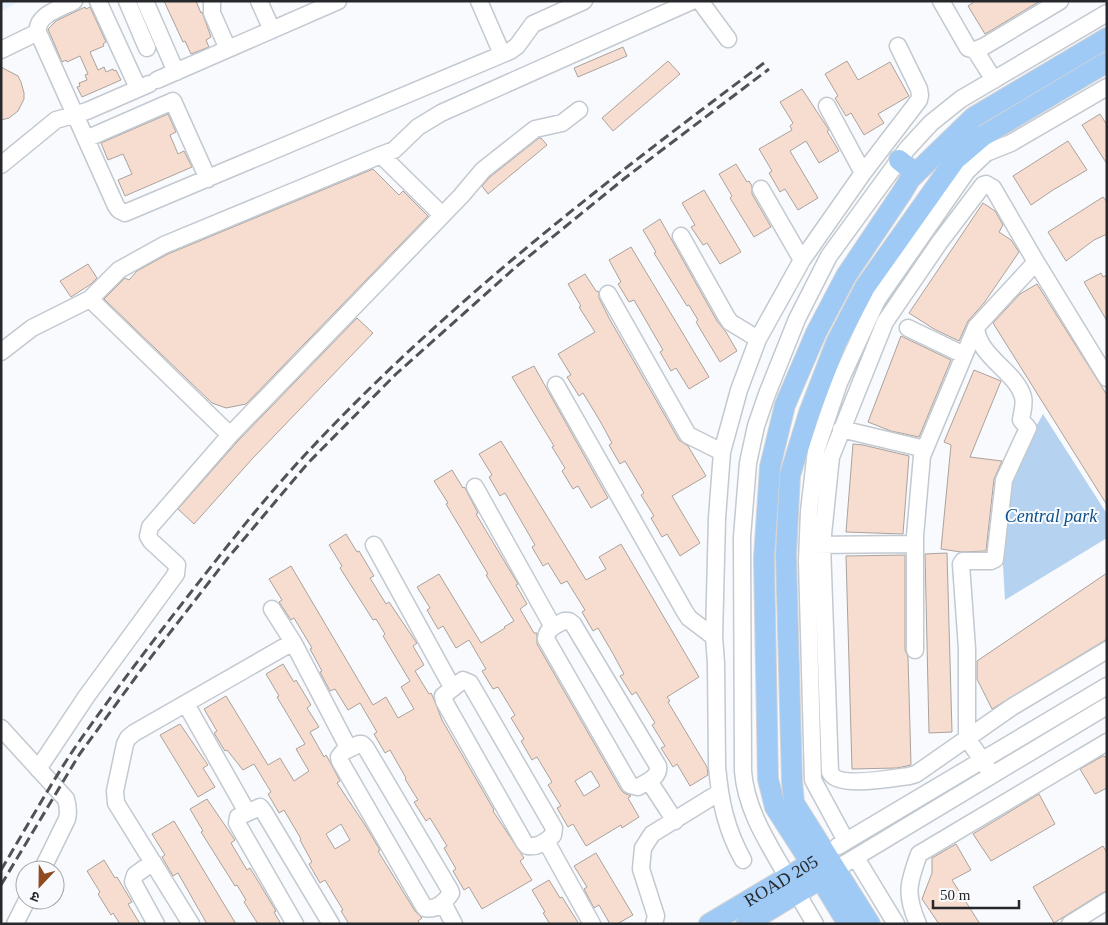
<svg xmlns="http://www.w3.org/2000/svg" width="1108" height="925" viewBox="0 0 1108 925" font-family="'Times New Roman','Noto Sans Devanagari',serif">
<rect width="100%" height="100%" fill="#f8fafd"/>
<!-- built -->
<path fill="#e9f3fe" d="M1,1H20L1,12Z"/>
<!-- green -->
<path fill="#b6d2f1" d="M1043,414L1107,514V538L1005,600L1002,547L1007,479Z"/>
<!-- building -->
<path fill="#f6ddcf" stroke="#aba29d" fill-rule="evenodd" d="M164,1H196L201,13L202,12L211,37L206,40L209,47L191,54L185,41L183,42Z
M975,1H1040L985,34L968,6Z
M85,7L86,9L90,7L106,42L103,44L104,46L90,52L98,70L104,67L106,72L113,69L114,71L116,70L121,80L82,97L77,87L80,86L79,83L87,80L85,75L88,74L80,56L67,62L66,60L62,62L48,29L56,21Z
M623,47L627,56L578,77L574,68Z
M668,61L680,74L613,131L602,118Z
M847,61L858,80L890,62L909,96L878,114L884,123L864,135L851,113L846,116L835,98L838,96L825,74Z
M1,67L18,76L21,82L24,93V99L18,111L9,118L1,120Z
M802,89L829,130L827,131L839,151L819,163L806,141L790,151L818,198L798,210L785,189L780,192L769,173L772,171L759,149L792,130L790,126L793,123L780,102Z
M168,114L176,132L170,135L178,154L184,151L192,167L125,196L118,180L132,174L123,154L108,160L101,143Z
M1100,114L1107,125V164L1082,125Z
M539,138H541L547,145L488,194L482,186L490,177Z
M1068,141L1087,170L1053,190L1031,205L1013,176Z
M736,164L747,182L749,181L752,186V194L771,227L754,237L730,198L732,196L719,174Z
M373,169L399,195L403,191L428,216L246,404L226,408L212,403L104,299L125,278L129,280L137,271L168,254Z
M704,190L741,252L720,264L707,243L703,245L691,227L695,225L682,203Z
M1103,197L1107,202V234L1094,240L1066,261L1048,232Z
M983,203L995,211L1003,225L999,232L1011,240L1019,252L984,303L968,321L959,341L934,329L909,313Z
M660,219L717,321L726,332L737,351L720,362L696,322L698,320L689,305L687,306L654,253L656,252L643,230Z
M631,247L709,377L689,389L676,368L671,371L660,352L663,350L634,300L629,302L618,284L621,282L609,260Z
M88,264L97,278L91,284L71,297L60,281Z
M1101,273L1103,277L1107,275V321L1084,282Z
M585,274L596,291L599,292V298L609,318L679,440L688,446L706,476L672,496L700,543L680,556L667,534L662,537L651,518L654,516L641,495L644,493L625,461L620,464L609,445L612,443L600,421L583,393L579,396L567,377L571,375L558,354L595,332L579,307L581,306L568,284Z
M1037,284L1107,395V505L993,323L1020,294Z
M357,318L373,333L253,458L194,524L178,509L237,442Z
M901,336L951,360L919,437L891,431L868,422Z
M534,366L608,498L591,508L578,486L573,489L562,471L565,468L552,447L554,446L512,377Z
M974,370L1001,381L970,457L1002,461L994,479L986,551L961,552L941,549L951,445L944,442Z
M501,441L586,580L606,569L599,557L621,544L699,677L667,697L670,701L668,702L707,767L708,775L690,786L677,764L673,767L661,748L665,746L652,725L655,723L636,692L632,695L620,676L624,674L612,652L598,628L593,631L582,612L585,610L567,581L561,584L548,563L543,566L532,547L535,545L505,493L500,496L489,477L492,475L479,454Z
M853,444L863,445L909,456L903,534L846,532Z
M452,470L463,488L464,487L465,488L478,513L476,514L518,584L516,585L527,604L520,609L534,633H537V644L621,790L624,793L631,796L628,798L639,817L622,828L621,825L586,846L573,824L568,827L557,808L561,806L548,785L552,782L537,757L532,760L521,741L524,739L511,718L515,715L498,687L493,689L482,671L486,669L469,640L456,648L443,626L438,629L427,610L430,608L417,587L439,574L481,643L505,628L504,627L514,621L486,575L488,574L446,504L448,503L434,481ZM591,771L600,786L584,796L575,781Z
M346,534L357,552L359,551L374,576L370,578L386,604L389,602L416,642L417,643L413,646L424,665L415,671L429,694L431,693L433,697L442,720L494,810L493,811L524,858L520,861L532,880L482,909L469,887L464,890L453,871L456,869L444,848L447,846L430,818L426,821L414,802L418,800L405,779L406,778L390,750L385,753L374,734L377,732L360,703L348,710L335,689L330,691L320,672L322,671L310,649L312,648L294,618L291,620L279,602L282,600L269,579L291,566L373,705L386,697L398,718L414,709L401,687L410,681L383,636L385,634L376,619L373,620L340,568L342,566L329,545Z
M947,553L952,732L929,733L925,554Z
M905,555V650L908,657L911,765L897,768L852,769L846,556Z
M1107,573V639L992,709L977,679V661Z
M283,664L294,682L296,680L311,705L307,708L319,727L310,732L324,757L326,755L330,762L340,781L337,783L365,825L380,850L378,851L415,911L422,918L418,921L420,924H349L341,911L343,910L325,880L320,883L309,864L312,862L300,840L301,839L284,810L279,813L268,794L271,792L254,764L243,770L227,750L225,751L214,733L217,731L204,709L226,696L268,765L280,758L294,781L309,771L296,749L305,744L277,697L279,696L266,674ZM341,824L350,840L335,849L326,834Z
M180,724L208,765L203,768L215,787L198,797L160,735Z
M1103,756L1107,757V788L1095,794L1080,769Z
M1039,794L1055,824L991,861L973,834Z
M207,799L235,840L231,843L247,870L250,868L261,886L276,911L274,912L281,924H258L244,902L246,900L237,885L235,886L201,832L203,831L190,809Z
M174,821L216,891L236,924H207L178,873L173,876L166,864L162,857L165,855L152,834Z
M956,844L971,870L952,880L980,924H939L922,899L932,873V858Z
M1103,846L1107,853V891L1102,893L1054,923L1033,887Z
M596,853L633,915L617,924H610L599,905L594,908L584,889L587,887L574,866Z
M104,860L115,878L117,877L132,902L128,904L140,924H120L113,913L111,915L98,894L100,892L87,871Z
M549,880L560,898L562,897L579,924H550L543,913L545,912L532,890Z"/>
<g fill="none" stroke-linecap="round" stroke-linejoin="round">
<defs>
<path id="minor" d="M98,1L138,88
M127,1L147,48
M145,1L176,72
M212,1V13L228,49
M259,1L272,30
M479,1L502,54
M700,1L728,39
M941,1L968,48L975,50L983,47L1060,1
M38,32L116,206L119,210L125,213L510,51L517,46L533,24L584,1
M1,50L38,32C35,15 62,8 74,1
M975,50L994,80
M157,80L338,1
M827,106L863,173
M86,139L173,101L208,179
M1,165L56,120L87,111L149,84
M761,189L802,260
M442,215L381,155L394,150L418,127L441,113L692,1
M681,236L726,316L730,322L758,339
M608,294L688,435L722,452
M90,299L230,435L461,196L483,170L535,129L562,123L579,110
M908,328L964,355
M1,352L32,328L90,299L119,270L164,245L381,155
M1107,378L1036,262L993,188L986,184L983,185L939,243L885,322L831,457L822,544L830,772C837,789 892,778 909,776L916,774L1012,707L1107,650
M556,385L685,612L689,618L714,637
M841,429L925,449
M475,487L553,627
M374,545L452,687
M812,545L915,544
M272,609L293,642L349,749
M564,621H569L573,624L658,766C660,777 647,782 638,787L630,785L546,639C546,629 556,625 564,621Z
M915,650V536L922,456L976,327
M463,680L470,683L554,828L553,835C546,842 538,848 527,846L524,842L444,701L443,696Z
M186,704L247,812
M1,728L66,799C68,806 69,811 67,819L42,870
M359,744H362L366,748L450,890L451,893C446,901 436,911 425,908L423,905L340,761L339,757L343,752Z
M38,769L86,697L176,574L177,565L151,541L148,536L150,527L230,435
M992,775L967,738V649L961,564L963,561H991L995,559L1004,480L1028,428L1021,420C1022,412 1025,404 1023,397C1016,371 978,357 976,327L1036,262
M649,781L675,821
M546,841L592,924
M846,841L813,780L807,561L809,511L816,451L839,383L877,300L967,171L986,153L1011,143L1107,87
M838,846L1107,686
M856,858L896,924
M743,860C726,829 720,801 717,766L716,663L714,637L717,518L722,452L739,390L758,339L802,260L863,173L919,100L920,95L919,89L898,46
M153,862L135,875L133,882L156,924
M836,869L1107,706
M787,876C768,843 746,810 743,771L742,537L748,463L756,426L767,394L797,319L829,256L907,149L931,123L961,99L1107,13
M797,893L815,924
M443,903L454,924
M15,924L27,900
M191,924L116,803L115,791L125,744L128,738L134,733L293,642
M295,924L237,823L238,817L260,807L264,812L331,924
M654,924L656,916L641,869L643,848L652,834L720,792
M918,924C905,894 908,884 919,854L1107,742
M1070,924L1107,901"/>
<g id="major">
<path d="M899,160L915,173"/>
<path id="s1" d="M709,924L821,857"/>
<path d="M746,924L832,872"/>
<path d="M848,924L811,863L775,807L768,779L764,558L770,467L785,405L816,333L846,276L903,191L910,179L974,117L1107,38"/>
<path d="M870,924L794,803L792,781L786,556L790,475L809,413L836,343L865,287L955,160L983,136L1107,62"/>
</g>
</defs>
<!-- minor casing -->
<use href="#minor" stroke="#c2c9d0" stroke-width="19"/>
<!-- major casing -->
<use href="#major" stroke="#d4d4d5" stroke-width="22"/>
<!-- minor -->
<use href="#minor" stroke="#fff" stroke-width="16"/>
<!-- major -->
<use href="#major" stroke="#9ecaf5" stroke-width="20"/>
<!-- rail -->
<path stroke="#505255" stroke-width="3" stroke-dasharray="10 5" stroke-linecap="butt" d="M1,870C25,830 48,788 74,749C110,697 149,646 188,596C225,549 262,501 303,457C441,308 602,184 764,63
M1,885L79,755L141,670L227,559L308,463L396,374L517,266L625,178L769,69"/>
</g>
<g text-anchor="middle" stroke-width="4" stroke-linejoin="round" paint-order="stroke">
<!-- park labels -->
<g font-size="18" font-style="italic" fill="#0d5089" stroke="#f8fafd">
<text x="1051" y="522">Central park</text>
</g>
<!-- street labels -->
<g font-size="18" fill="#26282b" stroke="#f8fafd">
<text dy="6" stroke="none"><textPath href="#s1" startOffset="84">ROAD 205</textPath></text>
</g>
</g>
<!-- border -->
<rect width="1108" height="925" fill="none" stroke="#26282b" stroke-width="5"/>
<!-- north arrow -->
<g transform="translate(40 885) rotate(202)"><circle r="24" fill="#f8fafd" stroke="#a4a6a9"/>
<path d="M0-4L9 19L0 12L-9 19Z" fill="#904c1e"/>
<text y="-8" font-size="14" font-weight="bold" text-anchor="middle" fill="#26282b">उ</text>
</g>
<!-- scale -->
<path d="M933 900v8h86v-8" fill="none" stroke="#26282b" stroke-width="2.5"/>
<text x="940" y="900" font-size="15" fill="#26282b" stroke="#f8fafd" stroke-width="4" paint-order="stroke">50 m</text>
</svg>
